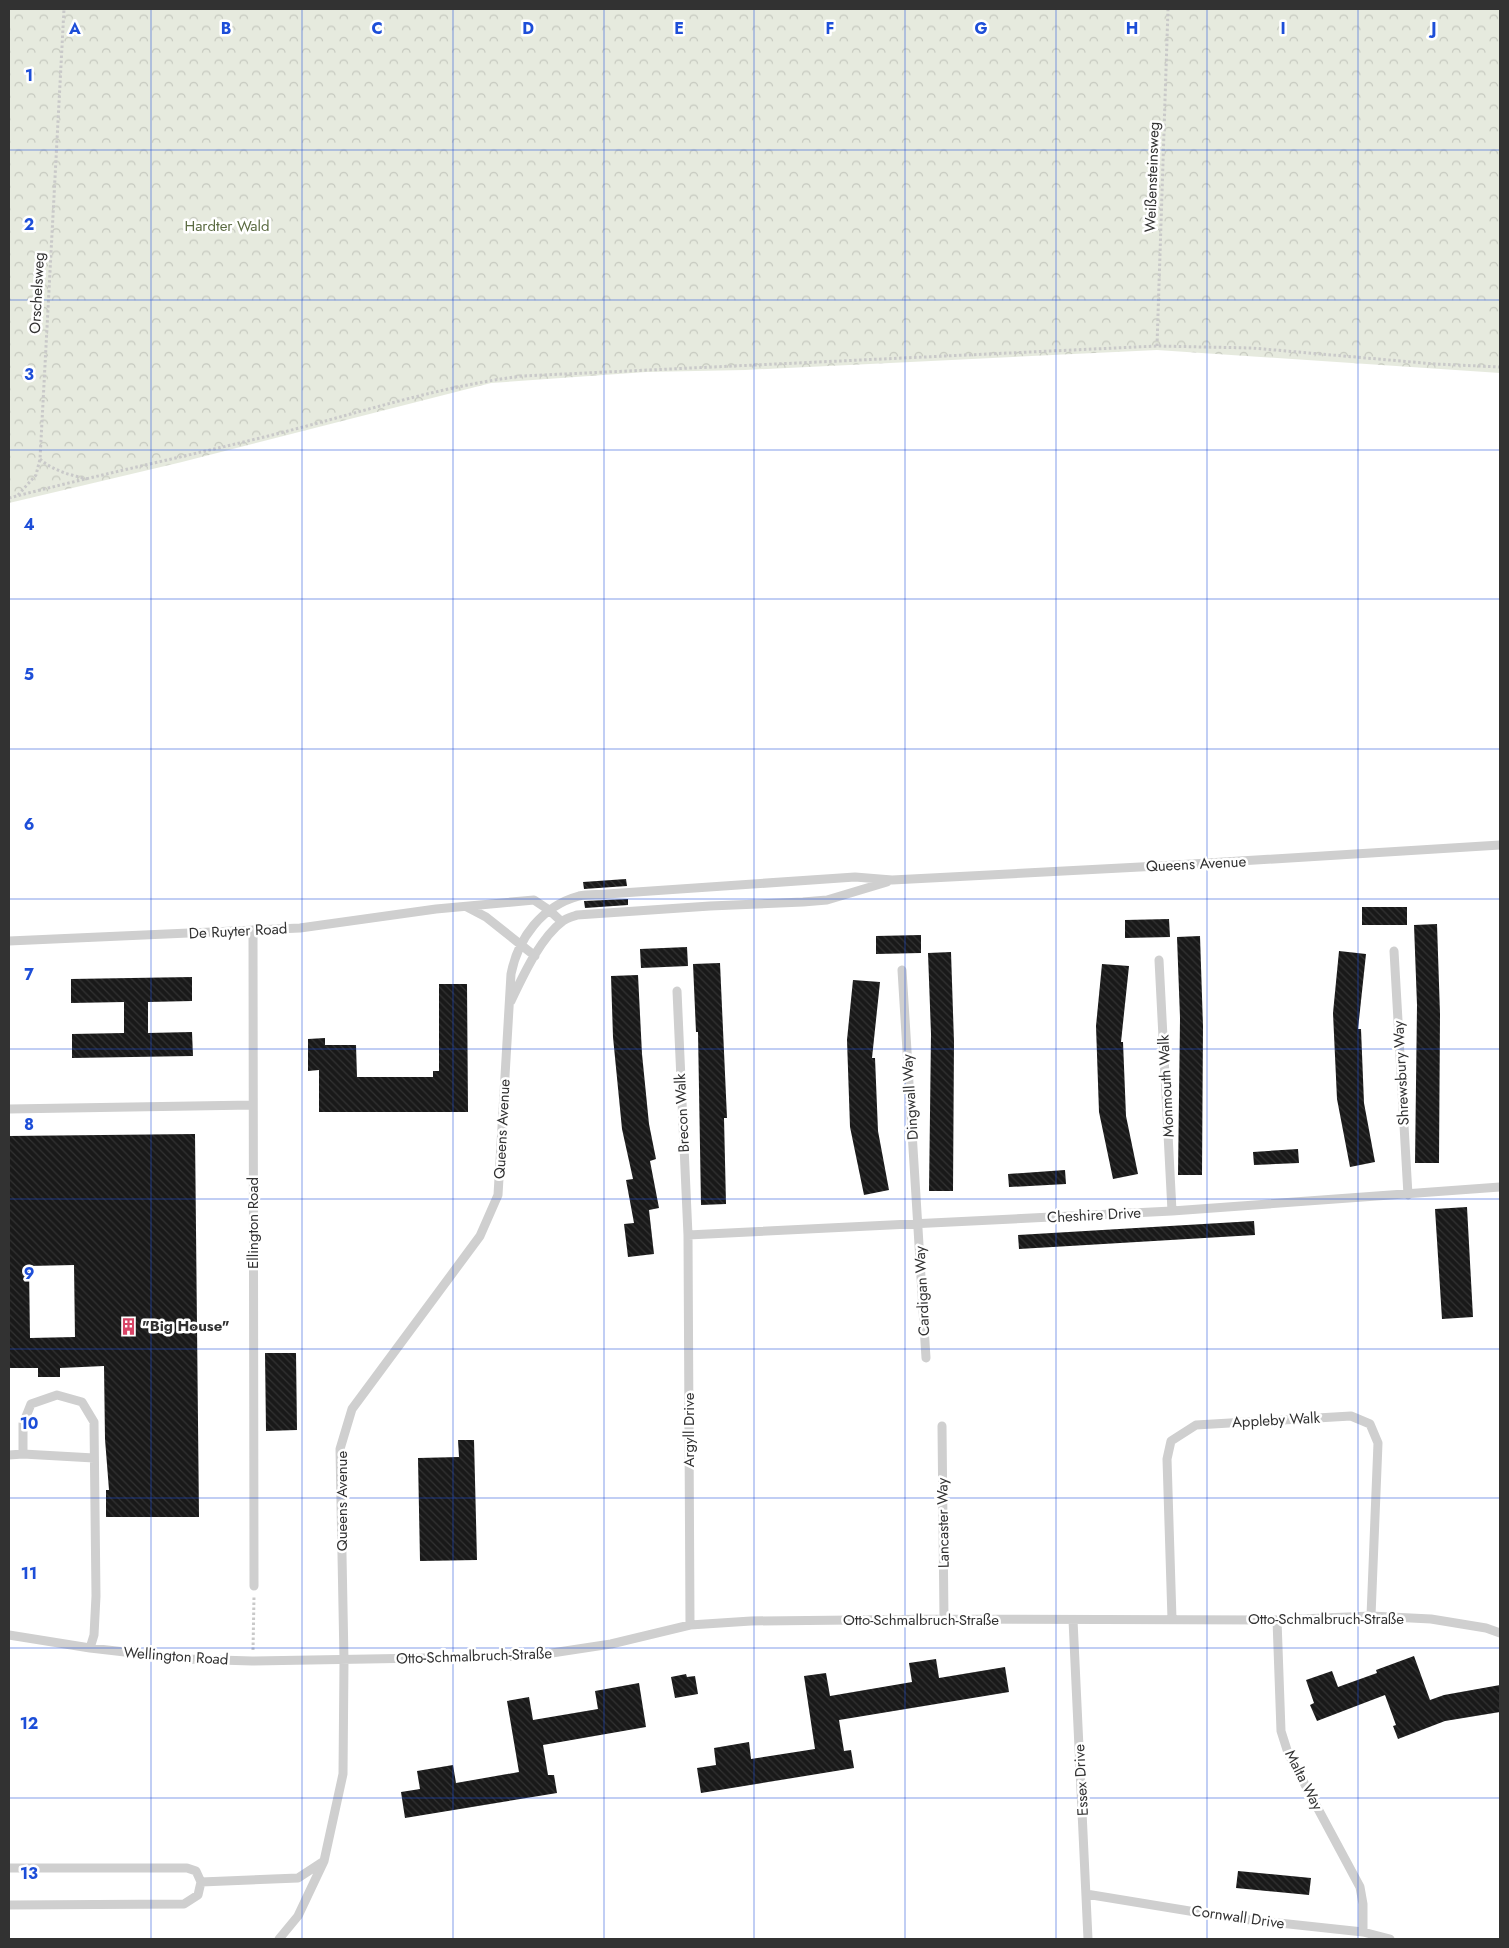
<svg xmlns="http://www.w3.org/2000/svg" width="1509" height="1948" viewBox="0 0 1509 1948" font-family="Jost,sans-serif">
<defs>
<pattern id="forest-crowns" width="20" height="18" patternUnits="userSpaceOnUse" patternTransform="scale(1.25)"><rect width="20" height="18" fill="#e6eade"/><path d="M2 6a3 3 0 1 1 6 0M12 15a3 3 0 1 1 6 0" fill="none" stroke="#c6c9bf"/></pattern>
<pattern id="building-back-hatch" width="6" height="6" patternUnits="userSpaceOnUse" patternTransform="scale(1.25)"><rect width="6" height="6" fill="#191919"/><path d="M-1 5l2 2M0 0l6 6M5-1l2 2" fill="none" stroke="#323232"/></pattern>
</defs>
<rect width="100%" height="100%" fill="#fff"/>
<!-- forest -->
<path fill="url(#forest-crowns)" d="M9,9H1500V373L1157,350L745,370L646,372L491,383L182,462L9,503Z"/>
<!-- building -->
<path fill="url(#building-back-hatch)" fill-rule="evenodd" d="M626,879L627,886L584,889L583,882Z
M628,899V905L585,908L584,901Z
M1362,907H1407V925H1362Z
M1169,919L1170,937L1125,938V920Z
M1437,924L1440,1014L1439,1163H1415L1417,1005L1414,925Z
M921,935V953L876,954V936Z
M1200,936L1203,1026L1202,1175H1178L1180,1018L1177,937Z
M687,947L688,966L641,968L640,949Z
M1339,951L1366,954L1358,1029H1361L1364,1103L1375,1162L1350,1167L1337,1099L1333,1013Z
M951,952L954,1042L953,1191H929L931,1034L928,953Z
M720,963L727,1118H724L726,1204L701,1205L698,1032H696L693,964Z
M1102,964L1129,966L1121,1042H1123L1126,1116L1138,1174L1113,1179L1099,1112L1096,1026Z
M638,975L642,1054L649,1124L656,1159L650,1161L659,1208L649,1210L654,1254L628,1257L624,1224L634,1223L626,1180L633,1179L622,1129L613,1037L611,976Z
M192,977V1001L148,1002V1033L192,1032L193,1056L72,1058V1034L124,1033V1002L71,1003V979Z
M853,980L880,982L872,1058H875L878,1131L889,1190L864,1195L850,1127L847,1040Z
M439,984H467L468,1112H319V1070L308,1071V1039L325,1038V1045H356L357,1077H433V1071H439Z
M195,1134L199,1517H106V1490H109L105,1439L104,1366L60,1368V1377H38V1368H9V1136ZM74,1265L75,1337L30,1338L29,1266Z
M1298,1149L1299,1163L1254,1165L1253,1152Z
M1065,1170L1066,1184L1009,1187L1008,1174Z
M1467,1207L1473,1317L1442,1319L1435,1209Z
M1254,1221L1255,1235L1019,1249L1018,1235Z
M265,1353H296L297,1430L266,1431Z
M458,1440H474L477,1560L420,1561L418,1458L459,1457Z
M1414,1656L1430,1700L1444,1695L1500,1685V1712L1445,1721L1398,1739L1393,1726L1396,1725L1385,1695L1317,1721L1310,1705L1314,1703L1306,1680L1332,1671L1338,1687L1377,1673L1376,1670Z
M936,1659L939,1678L1005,1667L1009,1692L839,1720L844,1751L851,1750L854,1768L701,1793L697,1768L716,1765L714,1748L749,1742L751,1759L815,1749L804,1676L826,1673L830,1696L912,1682L909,1663Z
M686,1674L687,1677L695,1676L698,1694L675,1698L671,1677Z
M639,1683L646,1727L543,1745L548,1775H554L557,1793L405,1818L401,1792L420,1789L417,1771L453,1765L456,1783L519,1772L507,1701L529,1697L533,1720L598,1709L595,1691Z
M1238,1871L1311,1878L1309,1895L1236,1888Z"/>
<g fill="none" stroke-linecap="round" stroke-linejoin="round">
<!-- path -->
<path stroke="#c9c9c9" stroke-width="3" stroke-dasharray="2.5 2.5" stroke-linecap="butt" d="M1157,346L1168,9
M40,459C53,471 71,475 87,479
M18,495L36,475L40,459L64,9
M9,498C93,476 179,458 264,437C350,416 434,387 522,376L1157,346L1252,348L1435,364L1500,367
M253,1650L254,1596"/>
<!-- lane -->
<path stroke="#cfcfcf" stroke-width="9" d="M467,907L486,917L535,956
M253,930L254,1586
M9,941L300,928L436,909L534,900L549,910L562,922
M1394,951L1408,1195
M1159,960L1172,1211
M902,970L926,1358
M677,991L688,1235L690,1625
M511,1001C523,976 540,938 563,921C567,918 572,917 577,915L710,906L803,902L827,900L887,882
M9,1109L253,1105
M688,1235L1172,1211L1500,1187
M942,1426L944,1619
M23,1454L94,1458
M9,1455L23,1454V1424L31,1404L57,1395L82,1402L94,1422L96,1596L94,1635L90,1648
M1172,1619L1167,1459L1171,1441L1196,1425L1351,1416L1370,1424L1378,1443L1371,1616
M1073,1620L1088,1939
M1277,1620L1281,1731L1288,1753L1360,1887L1363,1904V1932
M9,1635L90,1648L186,1659L252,1661L532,1656L611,1644L690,1625L751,1621L944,1619L1277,1620L1371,1616L1431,1619L1486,1628L1500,1633
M9,1868H187L196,1871L201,1882L198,1895L184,1904L9,1905
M201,1882L298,1878L324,1861
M1086,1894L1232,1918L1363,1932L1390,1939
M279,1939L298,1916L324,1861L343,1774L344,1660L340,1449L352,1409L480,1236L498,1195L511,974C518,938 542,906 579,896C588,894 598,895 607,894L855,877L892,880L1159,866L1500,845"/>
</g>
<!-- grid -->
<path fill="none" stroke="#1d4ed8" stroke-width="1" stroke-opacity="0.55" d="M151,9V1939M302,9V1939M453,9V1939M604,9V1939M754,9V1939M905,9V1939M1056,9V1939M1207,9V1939M1358,9V1939M9,150H1500M9,300H1500M9,450H1500M9,599H1500M9,749H1500M9,899H1500M9,1049H1500M9,1199H1500M9,1349H1500M9,1498H1500M9,1648H1500M9,1798H1500"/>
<!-- icons -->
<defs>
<symbol id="building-bare" viewBox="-9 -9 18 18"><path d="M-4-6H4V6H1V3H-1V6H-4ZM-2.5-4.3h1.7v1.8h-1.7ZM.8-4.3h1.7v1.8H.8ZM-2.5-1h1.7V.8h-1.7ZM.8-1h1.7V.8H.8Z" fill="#d84466" stroke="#fff" stroke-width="2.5" paint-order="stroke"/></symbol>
</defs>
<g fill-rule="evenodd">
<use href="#building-bare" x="116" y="1314" width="25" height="25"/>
</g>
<g text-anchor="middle" stroke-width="5" stroke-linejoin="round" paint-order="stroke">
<!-- street labels -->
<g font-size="15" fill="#323232" stroke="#fff">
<text transform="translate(1152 177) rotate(-88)" y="5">Weißensteinsweg</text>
<text transform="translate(37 293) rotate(-87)" y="5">Orschelsweg</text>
<text transform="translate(1196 864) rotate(-3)" y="5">Queens Avenue</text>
<text transform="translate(238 931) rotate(-3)" y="5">De Ruyter Road</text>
<text transform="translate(1401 1073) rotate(-93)" y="5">Shrewsbury Way</text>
<text transform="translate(1166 1086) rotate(-93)" y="5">Monmouth Walk</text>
<text transform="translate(910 1097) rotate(-94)" y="5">Dingwall Way</text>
<text transform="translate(682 1113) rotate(-93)" y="5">Brecon Walk</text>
<text transform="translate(502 1129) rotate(-87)" y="5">Queens Avenue</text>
<text transform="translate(1094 1215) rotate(-3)" y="5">Cheshire Drive</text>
<text transform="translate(253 1223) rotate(-90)" y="5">Ellington Road</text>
<text transform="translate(922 1291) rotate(-93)" y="5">Cardigan Way</text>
<text transform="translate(1276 1420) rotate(-3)" y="5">Appleby Walk</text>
<text transform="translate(689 1430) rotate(-90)" y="5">Argyll Drive</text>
<text transform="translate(342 1501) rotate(-90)" y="5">Queens Avenue</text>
<text transform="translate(943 1523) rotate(-91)" y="5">Lancaster Way</text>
<text x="1326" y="1624">Otto-Schmalbruch-Straße</text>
<text x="921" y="1625">Otto-Schmalbruch-Straße</text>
<text transform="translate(176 1656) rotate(4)" y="5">Wellington Road</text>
<text transform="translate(474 1656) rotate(-2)" y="5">Otto-Schmalbruch-Straße</text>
<text transform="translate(1081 1780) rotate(-93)" y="5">Essex Drive</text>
<text transform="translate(1304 1780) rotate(63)" y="5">Malta Way</text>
<text transform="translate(1238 1917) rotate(8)" y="5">Cornwall Drive</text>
</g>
<!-- park labels -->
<g font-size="15" fill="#5b6b42" stroke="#fff">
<text x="227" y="231">Hardter Wald</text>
</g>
<!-- poi labels -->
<g font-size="15" font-weight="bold" fill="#323232" stroke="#fff" text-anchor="start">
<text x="142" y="1331">"Big House"</text>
</g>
</g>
<g font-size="16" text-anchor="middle" font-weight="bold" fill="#1d4ed8" stroke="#fff" stroke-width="5" stroke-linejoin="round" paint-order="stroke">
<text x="75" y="34">A</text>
<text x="226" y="34">B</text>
<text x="377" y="34">C</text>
<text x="528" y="34">D</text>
<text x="679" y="34">E</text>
<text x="830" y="34">F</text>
<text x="981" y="34">G</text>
<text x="1132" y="34">H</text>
<text x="1283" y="34">I</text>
<text x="1434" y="34">J</text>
<text x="29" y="81">1</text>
<text x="29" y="230">2</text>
<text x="29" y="380">3</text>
<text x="29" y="530">4</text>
<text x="29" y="680">5</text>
<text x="29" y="830">6</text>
<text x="29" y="980">7</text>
<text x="29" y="1130">8</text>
<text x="29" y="1279">9</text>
<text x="29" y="1429">10</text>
<text x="29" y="1579">11</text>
<text x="29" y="1729">12</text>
<text x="29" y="1879">13</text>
</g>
<!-- border -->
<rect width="1509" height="1948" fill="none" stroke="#323232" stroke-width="20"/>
</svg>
